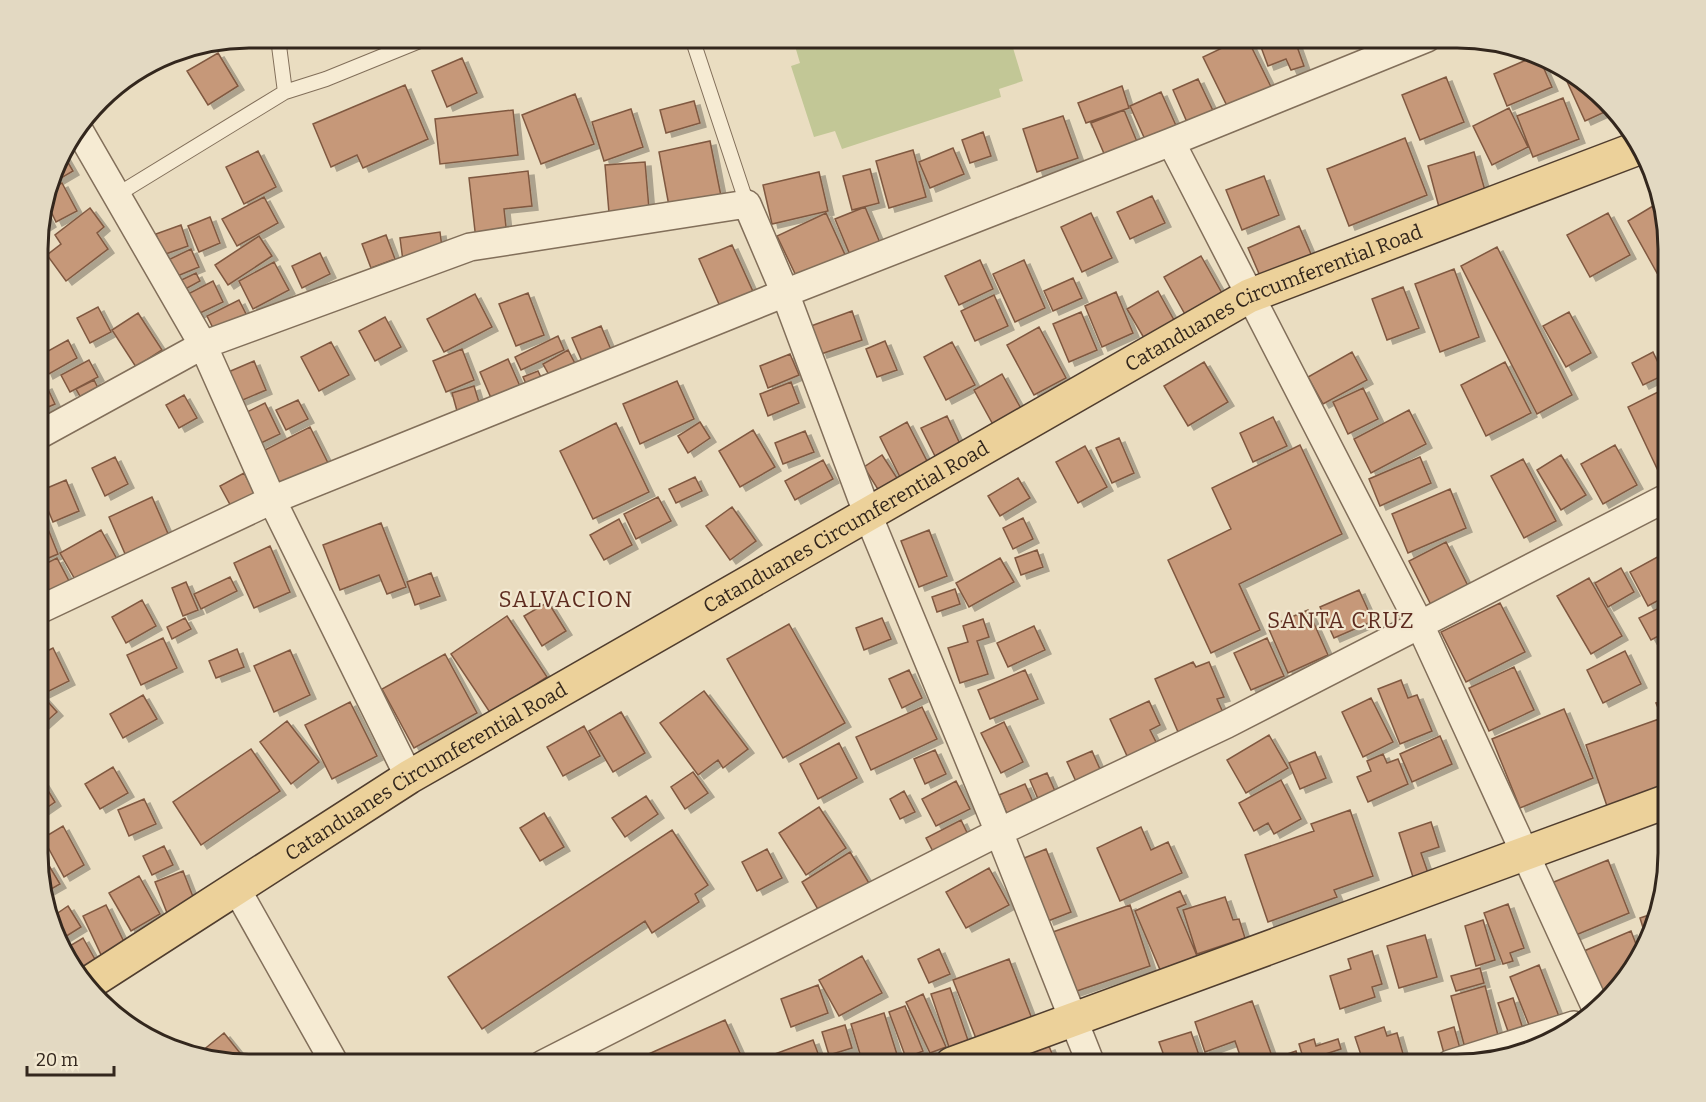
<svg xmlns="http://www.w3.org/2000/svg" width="1706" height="1102" viewBox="0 0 1706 1102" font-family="Bitter,serif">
<defs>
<filter id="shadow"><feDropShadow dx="6" dy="4" stdDeviation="0" flood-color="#0004"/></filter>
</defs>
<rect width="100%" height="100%" fill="#eaddc1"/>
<!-- green -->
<path fill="#c2c796" d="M811,38H1010L1023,81L999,89L1001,97L842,149L835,131L814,137L791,66L800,63L795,46L811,40Z"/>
<!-- building -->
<path fill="#c69879" stroke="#805941" stroke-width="1.5" filter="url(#shadow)" d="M1243,38H1247L1275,95L1232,116L1203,57Z
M1287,38H1294L1304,66L1291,70L1286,59L1268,66L1261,47Z
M218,53L238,86L208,105L187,71Z
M1538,55L1552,87L1507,106L1494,74Z
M462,58L477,93L447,107L432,71Z
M1560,66L1575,73L1609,110L1585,121Z
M1446,77L1464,122L1420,140L1402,95Z
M1198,79L1216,117L1190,129L1173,90Z
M405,85L428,139L363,168L357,155L331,167L313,124Z
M1122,86L1129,108L1086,123L1078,103Z
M1161,92L1178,130L1147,144L1130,106Z
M575,94L594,144L541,164L522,115Z
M1563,98L1579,139L1533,157L1517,116Z
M694,101L700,123L666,133L660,110Z
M1509,108L1528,147L1492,165L1473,126Z
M631,109L643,147L604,161L592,122Z
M513,110L518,155L440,164L435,119Z
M1124,110L1140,149L1108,163L1091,123Z
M1063,116L1078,158L1037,172L1023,129Z
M983,132L991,156L970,163L962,140Z
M1405,138L1427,195L1349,226L1327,169Z
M710,141L721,196L669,206L659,152Z
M953,148L964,174L930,188L919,162Z
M913,150L926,197L889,208L876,161Z
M258,151L276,187L244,204L226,167Z
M62,152L73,171L51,184L59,155Z
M1474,152L1486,194L1439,207L1428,166Z
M645,162L649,209L609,213L605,165Z
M870,169L879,203L852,210L843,176Z
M528,171L532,206L504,209L507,236L476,240L469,178Z
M819,172L828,211L772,224L763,185Z
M1264,176L1279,215L1242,230L1226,190Z
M62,183L77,211L56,222L46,201L49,189Z
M1152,196L1165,223L1130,239L1117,212Z
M264,197L278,223L237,246L222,219Z
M1658,203L1668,236V267L1657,273L1628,221Z
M865,207L883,250L853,262L835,219Z
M90,208L104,227L97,233L108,249L66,281L47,255L61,244L55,235Z
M43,210L50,223L39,230V222Z
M826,213L847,259L799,282L777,236Z
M1091,213L1112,258L1082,272L1061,227Z
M1608,213L1630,255L1590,277L1567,235Z
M210,217L220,243L199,252L188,226Z
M181,225L188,246L163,255L156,234Z
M1299,226L1314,261L1263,283L1248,248Z
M440,232L443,255L403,261L400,238Z
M386,235L395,259L371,268L362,244Z
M259,236L272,256L228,285L215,265Z
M732,245L755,296L722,311L699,259Z
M1497,247L1572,395L1537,414L1461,266Z
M191,249L199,267L175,277L168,260Z
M320,253L330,274L302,288L292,266Z
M1201,256L1223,295L1186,316L1164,277Z
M980,260L993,289L959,305L945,276Z
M1024,260L1045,308L1015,322L993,274Z
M274,262L289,290L253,309L239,281Z
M1454,269L1479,337L1440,352L1415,284Z
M196,273L200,281L180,292L175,283Z
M1073,278L1082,298L1053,311L1044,291Z
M213,281L223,302L198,314L188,294Z
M1403,287L1419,328L1387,340L1372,299Z
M1158,291L1174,320L1144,338L1127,309Z
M1116,292L1133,333L1102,347L1085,306Z
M528,293L544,335L516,346L499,304Z
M475,294L492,327L444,352L427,319Z
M994,295L1008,326L975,341L961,311Z
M239,300L249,320L217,336L207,316Z
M98,307L111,332L90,343L77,318Z
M852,311L862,340L821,354L811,326Z
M1081,312L1097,350L1069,362L1053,324Z
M1569,312L1591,353L1566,367L1543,326Z
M138,313L162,350L136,367L112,330Z
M385,317L401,347L375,361L359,331Z
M601,326L614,357L585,368L572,338Z
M1039,327L1066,378L1034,395L1007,345Z
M558,336L564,350L521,370L515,357Z
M1668,337V362L1667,363L1659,340Z
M68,340L77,358L47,375L39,356Z
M885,341L897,370L877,377L866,349Z
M331,342L349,375L319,391L301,357Z
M952,342L975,385L946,400L924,357Z
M462,349L474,380L446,392L433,361Z
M568,350L579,371L554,384L543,364Z
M1352,352L1367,380L1323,404L1308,377Z
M1653,352L1664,375L1643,385L1632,363Z
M790,354L799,375L768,388L760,366Z
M508,359L523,393L494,405L480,372Z
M89,360L98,377L70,392L61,375Z
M254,361L266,390L238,402L226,373Z
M1204,362L1228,402L1188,426L1164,386Z
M1505,362L1531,413L1486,436L1461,385Z
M538,371L546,388L531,395L523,377Z
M1002,374L1024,414L996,430L974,390Z
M94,380L103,398L86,407L76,389Z
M677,381L694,419L640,444L623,404Z
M791,382L799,403L768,416L760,394Z
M46,385L55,404L39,411V388Z
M474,386L482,412L459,418L452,393Z
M1668,387V473L1661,477L1628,407Z
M1363,388L1378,419L1348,434L1333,402Z
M184,395L197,418L179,428L166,405Z
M298,400L308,419L286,430L276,410Z
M265,403L280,434L259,444L245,413Z
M1409,410L1426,444L1371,473L1354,439Z
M947,416L960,444L935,456L921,428Z
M1273,417L1287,446L1253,462L1240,433Z
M700,422L710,438L688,453L678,436Z
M907,422L929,465L901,479L880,437Z
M616,423L649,492L593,519L560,451Z
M310,427L330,467L284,491L263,451Z
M753,430L775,467L740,487L719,451Z
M805,431L814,452L783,464L775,443Z
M1119,438L1134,473L1112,483L1096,448Z
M1300,445L1342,534L1239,584L1260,630L1211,653L1168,560L1231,529L1212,488Z
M1615,445L1637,485L1603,504L1581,464Z
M1085,446L1107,487L1078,503L1056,462Z
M882,455L897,478L879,491L864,467Z
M1561,455L1586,495L1561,510L1537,470Z
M115,457L128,484L105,496L92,468Z
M1420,457L1431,483L1380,506L1369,479Z
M1523,459L1556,521L1524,538L1491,476Z
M823,460L833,479L795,500L785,481Z
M244,473L257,497L233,510L220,486Z
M695,477L702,491L676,503L669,489Z
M1018,478L1030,498L1000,516L988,496Z
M66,480L79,511L53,522L40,491Z
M1450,489L1466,528L1408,553L1392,514Z
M152,497L169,536L126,556L109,517Z
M658,497L671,521L636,539L624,514Z
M732,507L756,541L730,560L706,526Z
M42,514L58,554L39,562V516Z
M1023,518L1033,539L1013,549L1003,528Z
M619,519L632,545L604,560L590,535Z
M381,523L406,587L387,594L379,575L340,590L323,545Z
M101,530L118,561L77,583L60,553Z
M929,530L947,576L919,587L901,541Z
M1446,542L1469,588L1432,607L1409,561Z
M270,546L290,592L254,608L234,563Z
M1037,550L1043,567L1021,575L1015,558Z
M1661,555L1668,569V595L1648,606L1630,572Z
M57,558L70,583L39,599V567Z
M1000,558L1014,582L969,607L956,583Z
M1621,568L1634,592L1608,607L1595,583Z
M431,573L440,596L415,605L407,582Z
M230,577L237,591L201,609L194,594Z
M1589,578L1622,636L1591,654L1557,596Z
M186,582L198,610L183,616L172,588Z
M955,589L960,604L937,612L932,597Z
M1359,590L1373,621L1334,638L1320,607Z
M142,600L156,626L126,643L112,617Z
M548,602L566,631L542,646L524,616Z
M1500,603L1525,652L1466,682L1441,632Z
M1661,607L1668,621V631L1651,640L1639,618Z
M1308,610L1328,655L1288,673L1268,627Z
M507,616L547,677L491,714L451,654Z
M185,618L191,629L172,639L167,627Z
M882,618L891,639L864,650L856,628Z
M983,619L989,637L977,641L988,674L960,683L948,648L968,642L963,626Z
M789,624L845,723L783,758L727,659Z
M1034,626L1045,650L1008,667L997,643Z
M163,638L177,668L141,685L127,655Z
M1267,638L1284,676L1251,690L1234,653Z
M53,648L69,681L43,694L39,686V655Z
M237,649L244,667L216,678L209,661Z
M290,650L310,695L274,712L254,666Z
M1625,651L1641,684L1603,703L1587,670Z
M445,654L477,713L414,748L382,689Z
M1193,662L1196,667L1209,662L1224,697L1217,699L1225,717L1198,729L1196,723L1178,732L1155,679Z
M1514,667L1534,710L1489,731L1469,688Z
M909,670L922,698L902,708L889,679Z
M1025,670L1038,699L990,719L978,690Z
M1401,680L1408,698L1417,695L1432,731L1400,744L1378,689Z
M704,691L748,749L723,768L718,760L698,775L660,723Z
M40,693L57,712L39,728V695Z
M143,695L157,719L123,738L110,714Z
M1371,698L1393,742L1363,757L1342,712Z
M1668,699V732L1656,703Z
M1149,701L1160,725L1150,730L1157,744L1128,758L1110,719Z
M350,702L377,756L332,779L305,725Z
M922,707L937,739L871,770L856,737Z
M1564,709L1593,778L1520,808L1492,739Z
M621,712L645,753L613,772L589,731Z
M1659,719L1668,747V784L1607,806L1586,745Z
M287,721L319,762L291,784L260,742Z
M1004,722L1023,762L1001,773L981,733Z
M584,726L600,756L563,776L547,747Z
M1269,735L1288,768L1246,793L1227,760Z
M1440,736L1452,764L1412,782L1400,754Z
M839,743L857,778L818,799L800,764Z
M251,749L280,791L201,845L173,802Z
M935,750L946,774L925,784L914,759Z
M1092,751L1103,776L1079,788L1067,762Z
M1315,752L1326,778L1300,789L1289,763Z
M1383,754L1387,763L1398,759L1408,784L1368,802L1357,777L1371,771L1367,761Z
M113,767L128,793L100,809L85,784Z
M693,772L708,793L685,809L671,787Z
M1047,773L1058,798L1041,806L1030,780Z
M41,779L55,802L39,813V780Z
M1281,780L1301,819L1274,834L1268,823L1254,831L1239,803Z
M956,781L970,809L936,826L922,799Z
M1025,784L1036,809L1010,821L999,795Z
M904,791L915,812L900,819L890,799Z
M646,796L658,814L625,837L612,818Z
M144,799L156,824L129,836L118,810Z
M819,807L846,848L806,875L779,833Z
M1350,810L1373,876L1334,890L1337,897L1268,922L1245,855L1314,831L1311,824Z
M544,813L564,847L540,861L520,828Z
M961,820L972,843L938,861L926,838Z
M1431,822L1439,847L1421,853L1428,873L1413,877L1399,833Z
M63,826L84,865L64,877L43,838Z
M1141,827L1151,850L1168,842L1182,873L1120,901L1097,848Z
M672,830L708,885L695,894L699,902L652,933L645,921L482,1029L448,977Z
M164,846L173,865L152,875L143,856Z
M767,849L782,878L757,891L742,862Z
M1046,849L1071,912L1048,921L1022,859Z
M850,852L872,888L823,918L802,882Z
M1608,860L1629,913L1571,937L1549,884Z
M48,864L60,884L44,893L39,870Z
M989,868L1009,905L966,928L946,892Z
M183,871L197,907L169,918L155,882Z
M139,876L160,914L131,931L109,893Z
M1180,891L1186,904L1177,908L1197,956L1161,972L1135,911Z
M1225,897L1233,920L1239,919L1245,938L1197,954L1183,910Z
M1508,904L1524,948L1510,953L1513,961L1503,964L1484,913Z
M106,905L128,950L104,961L83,916Z
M1130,905L1150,966L1071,993L1050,933Z
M68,906L81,927L60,940L52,917Z
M1652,914L1645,934L1640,918Z
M1483,920L1495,960L1476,966L1465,926Z
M1631,931L1639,952L1633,971L1604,998L1584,951Z
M1425,935L1437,977L1399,988L1387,946Z
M83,938L101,970L85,979L66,959L63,950Z
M939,949L950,974L929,983L918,959Z
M1372,951L1382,984L1372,987L1375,997L1340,1009L1330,976L1351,969L1348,959Z
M862,956L882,993L839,1016L819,980Z
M1009,959L1034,1024L979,1046L953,980Z
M1539,965L1560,1019L1531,1030L1510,977Z
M1480,968L1484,983L1456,991L1451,976Z
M818,985L828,1013L791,1027L781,999Z
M1485,986L1499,1039L1465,1048L1451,996Z
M950,988L971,1049L952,1056L931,994Z
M923,994L946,1047L930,1053L906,1002Z
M1513,998L1523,1029L1509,1034L1498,1003Z
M1252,1001L1272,1056L1243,1064L1235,1041L1205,1052L1195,1022Z
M905,1006L923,1051L906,1058L889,1012Z
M884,1013L900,1064H863L851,1024Z
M725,1020L745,1064H626Z
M845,1025L852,1048L829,1055L822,1032Z
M1384,1027L1387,1036L1397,1033L1406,1064H1364L1355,1037Z
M1454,1027L1461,1052L1445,1057L1438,1032Z
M1191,1032L1202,1064H1167L1159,1042Z
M224,1033L248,1063L246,1064L196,1056Z
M1314,1039L1316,1046L1338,1039L1341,1049L1304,1061L1299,1044Z
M813,1040L822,1064H766L764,1058Z
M1049,1046L1056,1064H1004Z
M1296,1051L1300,1064H1275L1273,1059Z
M855,1057L858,1064H835Z"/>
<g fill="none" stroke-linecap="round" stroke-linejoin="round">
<defs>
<path id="lane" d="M278,38L285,92
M692,38L747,204
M115,196L285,92L326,79L427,38"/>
<path id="street" d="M79,130L203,345L272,500L409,777
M1171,142L1420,625L1595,1006
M39,435L203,345L470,247L747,204L785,293L868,515L999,832L1091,1064
M39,610L272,500L785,293L1171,142L1427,38
M236,888L335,1064
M543,1064L999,832L1227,724L1668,497
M1450,1064L1574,1025"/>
<g id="primary">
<path id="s1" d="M89,983L409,777L1249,296L1641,147"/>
<path d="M952,1064L1668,801"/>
</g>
</defs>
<!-- lane casing -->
<use href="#lane" stroke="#826f5a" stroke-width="16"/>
<!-- street casing -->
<use href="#street" stroke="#826f5a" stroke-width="30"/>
<!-- primary casing -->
<use href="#primary" stroke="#503d2e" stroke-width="36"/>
<!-- lane -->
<use href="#lane" stroke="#f6ebd3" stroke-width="14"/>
<!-- street -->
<use href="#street" stroke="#f6ebd3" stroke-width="27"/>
<!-- primary -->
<use href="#primary" stroke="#ecd19a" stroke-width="33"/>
</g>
<g text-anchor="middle" stroke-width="4.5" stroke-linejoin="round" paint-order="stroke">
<!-- street labels -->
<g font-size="20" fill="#33271d" stroke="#f2e8d0">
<text dy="7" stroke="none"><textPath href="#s1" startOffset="1370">Catanduanes Circumferential Road</textPath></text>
<text dy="7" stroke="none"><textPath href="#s1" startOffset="884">Catanduanes Circumferential Road</textPath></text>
<text dy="7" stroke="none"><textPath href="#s1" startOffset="398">Catanduanes Circumferential Road</textPath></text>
</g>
<!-- quarter labels -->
<g font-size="22" letter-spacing="1.5" fill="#5d2b1f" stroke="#f2e8d0">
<text x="566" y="607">SALVACION</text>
<text x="1341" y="628">SANTA CRUZ</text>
</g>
</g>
<!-- crop -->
<path d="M0 0H1706V1102H0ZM249 48H1457A201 201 0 0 1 1658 249V853A201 201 0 0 1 1457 1054H249A201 201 0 0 1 48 853V249A201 201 0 0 1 249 48Z" fill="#e3d9c2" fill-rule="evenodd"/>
<path fill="none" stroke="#33271d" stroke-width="3" d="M249 48H1457A201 201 0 0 1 1658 249V853A201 201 0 0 1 1457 1054H249A201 201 0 0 1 48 853V249A201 201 0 0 1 249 48Z"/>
<!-- scale -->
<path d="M27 1066v9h87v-9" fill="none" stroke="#33271d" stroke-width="3"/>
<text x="36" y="1066" font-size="18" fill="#33271d" stroke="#f2e8d0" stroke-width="4.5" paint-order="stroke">20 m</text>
</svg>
